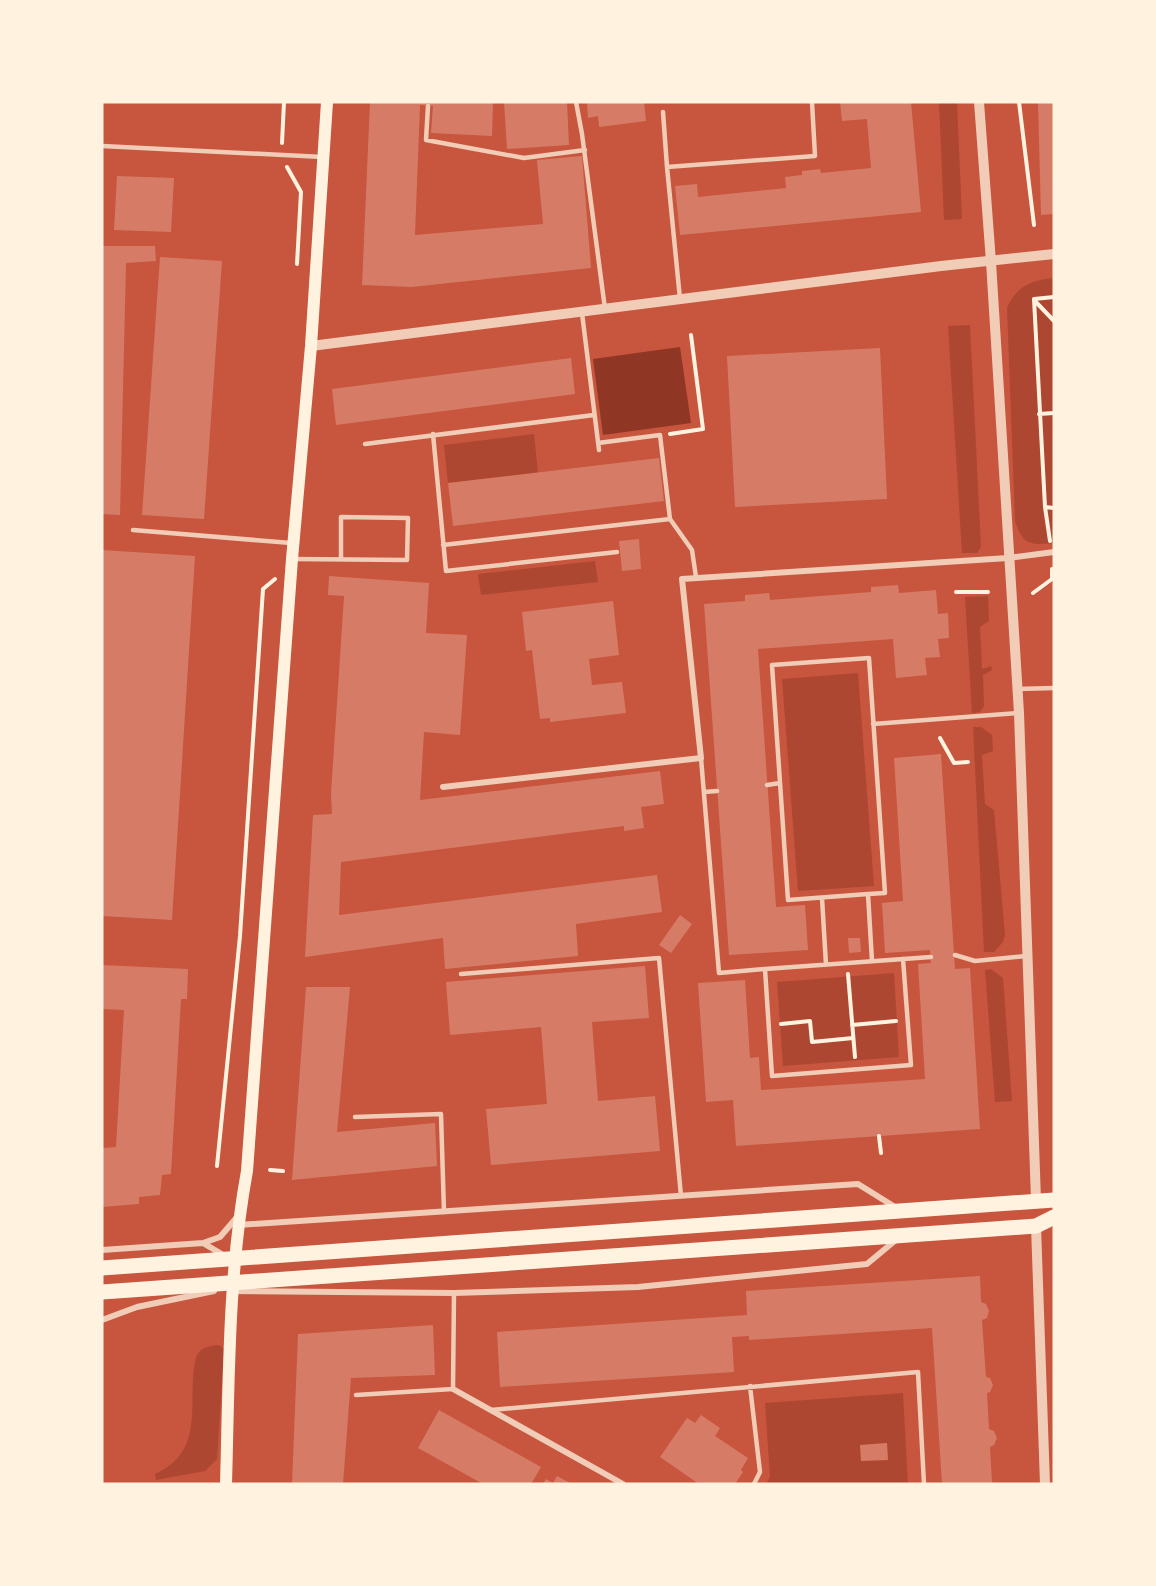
<svg xmlns="http://www.w3.org/2000/svg" width="1156" height="1586" viewBox="0 0 1156 1586" font-family="'Noto Sans',sans-serif">
<rect width="100%" height="100%" fill="#c8553d"/>
<!-- green -->
<path fill="#ae4732" d="M939,102H957L962,219L944,220Z
M1054,278V543C1031,545 1023,546 1015,521L1007,308C1016,286 1032,280 1054,278Z
M970,325L981,547L977,553H962L948,326Z
M534,434L538,473L448,483L444,445Z
M595,561L598,582L481,595L478,574Z
M988,596L989,621L980,627L982,669L991,666L992,670L983,675L984,706L980,712L972,713L965,597Z
M858,673L874,886L798,891L782,679Z
M973,727H981L992,735L993,751L982,755L985,804L994,810L1005,935L1003,942L994,952H984Z
M991,969L1003,978L1012,1101L995,1102L985,970Z
M894,973L899,1057L783,1066L777,982Z
M217,1345L221,1346L224,1350L217,1459L205,1471L156,1480L155,1474C203,1453 189,1409 194,1368C195,1363 195,1356 200,1351C204,1347 211,1346 217,1345Z
M903,1393L908,1484H766L770,1477L765,1403Z"/>
<!-- water -->
<path fill="#8f3625" d="M680,347L691,423L603,435L593,359Z"/>
<!-- building -->
<path fill="#d67c66" d="M370,102H493L492,136L431,133L433,106L420,105L415,235L543,224L537,160L582,156L591,268L412,287L362,285Z
M504,102H567L569,145L507,149Z
M587,102H644L646,121L599,127L598,116L588,118Z
M840,102H911L921,212L680,235L675,186L697,184L698,197L786,188L785,177L802,175V171L820,169L821,173L871,168L867,119L842,121Z
M1038,102H1054V214L1041,215Z
M117,176L174,178L171,232L114,230Z
M102,246H155L156,261L126,263L120,515L102,514Z
M160,257L222,261L204,519L142,515Z
M880,348L887,499L735,507L727,356Z
M571,358L575,394L336,425L332,389Z
M659,458L664,501L453,526L448,483Z
M639,539L641,569L622,571L619,541Z
M102,550L195,556L172,920L102,916Z
M329,576L429,583L426,633L467,635L460,735L424,732L420,800L660,771L664,804L641,807L644,828L624,831V826L341,862L339,915L657,875L662,912L576,924L578,956L445,969L443,938L305,957L313,815L332,814L331,794L344,596L328,595Z
M898,585L899,593L936,590L938,614L948,613L949,638L938,639L940,657L925,658L927,675L896,678L893,639L758,649L776,907L805,905L808,950L729,955L704,604L745,601V595L769,593L770,600L871,592V587Z
M613,601L619,655L589,659L592,685L622,682L626,713L550,722V718L540,719L532,650L526,651L522,612Z
M941,754L955,969L970,968L980,1129L736,1146L733,1100L706,1102L698,983L745,980L750,1058L759,1057L761,1090L925,1079L918,964L931,963L930,950L885,953L882,903L903,901L894,758Z
M680,915L692,924L671,953L659,945Z
M848,938H860L861,952L849,953Z
M102,965L188,969L187,999H181L171,1174L162,1175L160,1195L139,1197V1204L102,1207V1148L116,1147L124,1010L102,1009Z
M645,966L649,1018L592,1022L598,1101L655,1096L660,1151L491,1165L486,1109L547,1104L541,1027L450,1035L446,982Z
M306,987H350L337,1132L435,1123L437,1166L292,1180Z
M980,1276L981,1302L986,1304L989,1311L987,1318L982,1320L986,1377L990,1378L993,1385L990,1392L987,1393L989,1429L994,1431L997,1438L994,1445L990,1447L992,1482L996,1484H942L932,1328L749,1340V1336L732,1337L734,1372L500,1387L497,1332L747,1315L746,1291Z
M433,1325L435,1375L351,1378L343,1484H292L298,1334Z
M439,1410L541,1467L531,1484H483L418,1448Z
M701,1415L720,1428L715,1436L748,1458L741,1470L743,1472L735,1484H699L660,1457L687,1418L695,1423Z
M887,1443L888,1460L861,1461L860,1445Z
M557,1476L572,1484H543L546,1479L553,1483Z"/>
<g fill="none" stroke-linecap="round" stroke-linejoin="round">
<!-- path -->
<path stroke="#fff3e0" stroke-width="4" d="M1019,102L1034,225
M282,143L284,102
M287,167L301,192L297,264
M1034,299L1045,507L1050,541
M1034,299L1054,297
M1034,300L1054,321
M1039,414L1054,413
M670,434L703,429L691,335
M1045,507L1054,508
M956,592H988
M1033,593L1052,579V569
M940,738L954,763L968,762
M848,974L855,1057
M781,1024L810,1021L812,1042L853,1038
M852,1025L896,1021
M879,1136L881,1153
M217,1166L240,936L263,589L275,579
M270,1170L283,1171"/>
<!-- service -->
<path stroke="#f1ccb7" stroke-width="4.5" d="M576,102L582,134L605,309
M428,106L426,140L524,158L585,150
M663,112L667,167
M102,146L323,157
M680,299L667,167L815,156L812,102
M582,313L599,450
M433,434L446,571L617,552
M598,443L660,435L670,519
M365,444L594,415
M133,530L291,543
M443,545L670,519L692,550L696,577
M292,559L407,560L408,518L341,517V559
M1017,689L1054,688
M873,724L1019,713
M701,758L719,973L765,969
M767,785L780,783
M704,792L717,791
M868,894L788,900L772,665L869,658L885,893L868,894L872,961
M822,898L826,965
M955,955L975,961L1026,956
M903,959L911,1065L772,1076L765,969L931,957
M461,974L659,958L681,1196
M355,1117L441,1114L444,1212
M750,1386L760,1472L754,1484
M356,1395L453,1389L454,1293
M491,1410L918,1372L924,1484"/>
<!-- minor -->
<path stroke="#f1ccb7" stroke-width="6" d="M443,787L701,758L682,579L1008,558L1054,552
M238,1225L858,1184L895,1207
M203,1243L220,1237L238,1216
M102,1250L203,1243L225,1256
M230,1291L454,1293L638,1287L867,1264L897,1239
M102,1320L137,1307L214,1291
M453,1389L623,1484"/>
<!-- tertiary -->
<path stroke="#f1ccb7" stroke-width="10" d="M979,102L991,262L1019,713L1036,1200
M311,346L941,266L1054,254
M1036,1226L1045,1484"/>
<!-- secondary -->
<path stroke="#fff3e0" stroke-width="12" d="M226,1484C229,1380 228,1274 247,1171L292,559L311,346L327,102"/>
<!-- primary -->
<path stroke="#fff3e0" stroke-width="15" d="M102,1268L1054,1200
M102,1292L1036,1226L1054,1217"/>
</g>
<!-- border -->
<rect width="1156" height="1586" fill="none" stroke="#fff3e0" stroke-width="207"/>
</svg>
